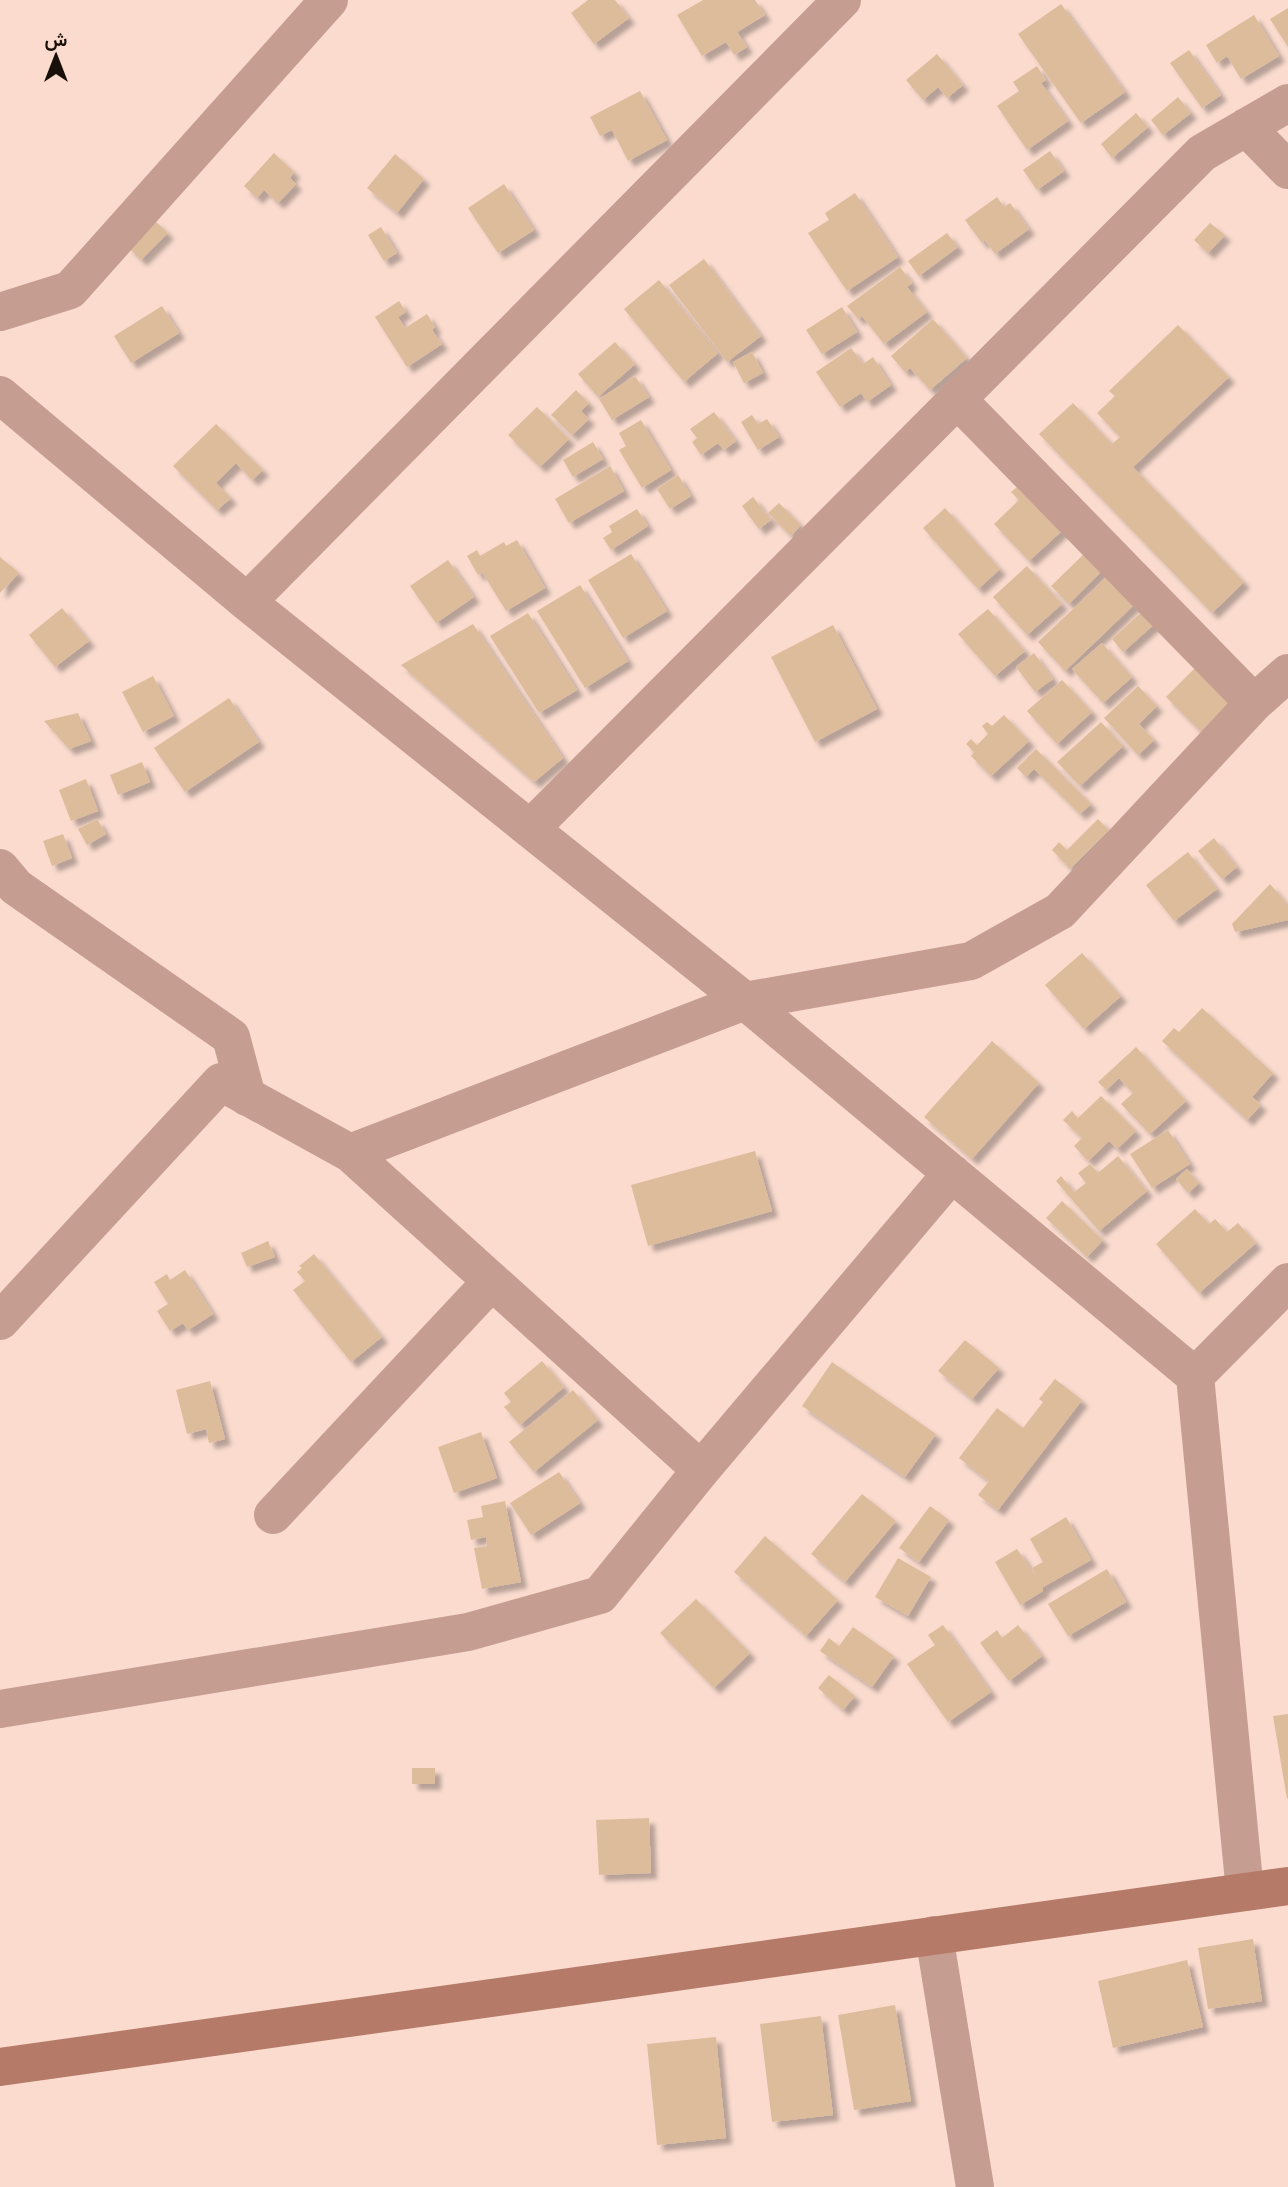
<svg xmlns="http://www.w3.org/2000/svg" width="1288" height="2187" viewBox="0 0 1288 2187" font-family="Mulish,Vazirmatn,sans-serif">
<defs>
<filter id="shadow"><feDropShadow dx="6" dy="6" stdDeviation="2" flood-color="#0004"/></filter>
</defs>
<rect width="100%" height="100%" fill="#fadbce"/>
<!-- building -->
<path fill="#ddbc9c" filter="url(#shadow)" d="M588,0H615L629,18L594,44L571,13Z
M703,0H755L765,15L737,32L747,47L734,55L726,42L702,56L677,15Z
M1061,4L1125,92L1081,123L1018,34Z
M1288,8V47L1270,19Z
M1254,15L1279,56L1241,79L1227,56L1217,63L1206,45Z
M1189,50L1221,95L1202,108L1170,63Z
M937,54L963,85L947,98L938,87L923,100L906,80Z
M1037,66L1046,80L1041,83L1068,121L1027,150L997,106L1019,91L1013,82Z
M640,91L667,140L628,161L612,130L600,136L590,117Z
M1178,97L1191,113L1163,135L1151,120Z
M1136,113L1148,127L1112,158L1101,144Z
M1050,151L1064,171L1037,190L1023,170Z
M274,153L294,172L290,178L296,184L278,203L264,190L257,198L244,186Z
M395,154L424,179L397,213L367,188Z
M504,184L534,230L498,253L468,208Z
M855,193L898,257L847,291L808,233L829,220L825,213Z
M997,197L1004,207L1010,203L1029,229L995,254L985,240L982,243L965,220Z
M154,220L168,233L141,260L127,246Z
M1210,223L1225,235L1208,253L1194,240Z
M381,227L397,253L384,261L368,235Z
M947,233L958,247L919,276L908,261Z
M704,259L761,336L727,362L669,285Z
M900,267L912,283L907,287L927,312L884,344L862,316L858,319L847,306Z
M659,280L718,353L684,382L624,309Z
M399,301L406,312L398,317L405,328L427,314L435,327L432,330L442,344L407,367L375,317Z
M162,306L179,333L131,363L114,336Z
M842,307L857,332L822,354L806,330Z
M933,319L967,358L930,390L910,368L905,372L891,356Z
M1178,325L1229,377L1133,467L1244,582L1212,613L1039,434L1073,403L1112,444L1120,437L1097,413L1115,396L1109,391Z
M615,342L635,364L598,397L578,374Z
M851,348L863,364L873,357L891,385L867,402L861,393L840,407L816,372Z
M752,352L763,373L744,383L733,362Z
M635,376L649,397L612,420L599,399Z
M576,390L589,403L581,411L589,419L572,435L551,415Z
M537,407L569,439L540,467L508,435Z
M714,412L736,441L724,450L718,443L701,455L692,442L697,438L690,429Z
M752,415L758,424L767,419L779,437L758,450L741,422Z
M641,420L671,470L642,488L619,450L626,446L619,433Z
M216,424L263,470L252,480L236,463L216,483L231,498L217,510L173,466Z
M593,442L603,459L573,477L563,460Z
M610,466L624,491L569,523L555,499Z
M678,475L691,496L670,509L657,489Z
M1023,482L1065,528L1029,561L994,524L1019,500L1011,492Z
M753,497L771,520L759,529L742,506Z
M779,503L801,525L791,536L768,513Z
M945,508L1000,569L978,589L923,528Z
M637,509L648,526L611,550L603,538L612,532L609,526Z
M517,540L545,588L506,611L482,572L478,575L467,556L477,550L480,556L504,542L506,546Z
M1088,550L1105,568L1069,604L1051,586Z
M631,554L667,611L623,638L588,580Z
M0,557L19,573L0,593Z
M448,560L474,597L436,623L410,586Z
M1027,566L1062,604L1027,635L993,597Z
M1112,572L1139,600L1065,671L1038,642Z
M580,585L628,661L585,688L537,611Z
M62,608L89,641L55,667L29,635Z
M1146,608L1158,621L1123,652L1112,639Z
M988,609L1025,651L995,676L958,634Z
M528,613L577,690L539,713L490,636Z
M473,624L563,758L534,782L401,665Z
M833,625L877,709L815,742L771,657Z
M1102,643L1132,677L1103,703L1072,669Z
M1034,653L1053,679L1035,692L1016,667Z
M1201,662L1238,698L1203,734L1166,697Z
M153,676L174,716L143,732L122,692Z
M1062,680L1092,712L1057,744L1027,711Z
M1138,686L1157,706L1139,724L1154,740L1138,755L1104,718Z
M229,698L259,742L185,792L154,748Z
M78,713L91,741L69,749L44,721Z
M1004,715L1029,741L991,776L971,756L974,752L966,744L971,739L977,745L988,734L982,726L987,722L992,726Z
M1101,722L1123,746L1080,786L1057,762Z
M1036,749L1091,804L1080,814L1034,769L1026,777L1017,768Z
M142,762L150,782L118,795L110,775Z
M86,779L98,811L71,821L59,790Z
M97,819L106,834L87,845L78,829Z
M1098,819L1109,830L1070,869L1052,850L1059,842L1067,850Z
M63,834L72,858L52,866L43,841Z
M1214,838L1237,867L1222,879L1198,851Z
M1188,852L1217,889L1174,921L1146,885Z
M1270,884L1288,905V920L1235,932L1232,924Z
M1082,953L1121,996L1084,1029L1045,985Z
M1202,1008L1273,1073L1252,1097L1261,1105L1247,1120L1162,1041L1174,1028L1179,1032Z
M992,1041L1039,1083L972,1159L924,1117Z
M1136,1047L1186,1101L1150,1134L1121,1104L1133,1093L1119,1078L1106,1090L1098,1082Z
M1101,1096L1136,1131L1117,1149L1109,1141L1088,1161L1074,1146L1082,1138L1063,1120L1072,1111L1078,1118Z
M1168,1130L1190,1164L1152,1188L1130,1154Z
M755,1151L772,1211L648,1246L631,1185Z
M1118,1156L1147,1191L1099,1231L1056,1181L1061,1176L1074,1192L1086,1183L1078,1173L1090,1164L1098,1173Z
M1187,1169L1199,1183L1188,1193L1176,1179Z
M1062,1201L1103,1240L1087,1257L1046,1218Z
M1195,1209L1209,1224L1215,1219L1227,1232L1238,1223L1256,1243L1199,1293L1156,1244Z
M268,1241L275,1257L247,1267L241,1253Z
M314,1254L382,1337L351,1362L293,1290L305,1281L297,1272L302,1268L299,1266Z
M185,1270L213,1314L188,1330L183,1323L170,1331L157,1311L168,1304L154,1282L167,1274L170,1280Z
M965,1340L999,1368L972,1399L938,1371Z
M542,1361L564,1387L520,1425L504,1407L511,1402L504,1393Z
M832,1362L936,1434L905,1477L802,1406Z
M1055,1379L1082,1400L998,1510L978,1495L989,1481L959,1458L997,1408L1023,1428L1043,1402L1039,1399Z
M210,1381L225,1439L209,1443L206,1429L187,1434L176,1390Z
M573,1390L598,1420L534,1472L509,1442Z
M481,1432L497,1478L454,1493L438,1447Z
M559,1472L580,1503L531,1535L510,1503Z
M862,1494L896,1521L845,1582L811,1554Z
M505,1501L521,1582L482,1589L474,1548L487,1546L486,1537L471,1540L467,1520L483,1517L481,1506Z
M930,1506L949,1520L919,1562L899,1548Z
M1066,1517L1091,1560L1043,1587V1591L1020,1605L995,1562L1017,1549L1040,1582L1032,1568L1043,1562L1030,1539Z
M765,1536L838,1600L806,1636L734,1572Z
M898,1558L931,1577L908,1616L875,1597Z
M1107,1569L1126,1602L1068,1636L1048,1604Z
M696,1599L750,1653L714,1688L660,1633Z
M943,1625L991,1692L948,1722L907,1664L935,1645L928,1635Z
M1018,1625L1042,1656L1009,1681L980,1643L997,1630L1002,1638Z
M853,1627L894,1656L872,1687L820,1651L829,1638L839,1646Z
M829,1675L855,1696L843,1710L818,1688Z
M1288,1714V1798L1287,1799L1273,1716Z
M412,1768H435V1784H412Z
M649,1818L651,1873L599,1875L596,1820Z
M1253,1939L1262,2001L1208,2009L1198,1948Z
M1187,1960L1203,2027L1113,2048L1098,1981Z
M895,2005L911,2101L854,2110L838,2015Z
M821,2016L833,2115L772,2122L760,2024Z
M716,2037L726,2138L657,2145L647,2044Z"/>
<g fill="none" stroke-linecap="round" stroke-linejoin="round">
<!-- street -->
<path stroke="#c69d91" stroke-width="38" d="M1246,127L1288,170
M0,312L70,290L329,0
M0,395L247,602L842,0
M957,399L1254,703
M247,602L745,1001L1195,1376L1288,1282
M530,829L1202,153L1288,103
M0,868L16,887L231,1037L247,1097
M350,1153L701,1470
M0,1321L221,1082L350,1153L745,1001L971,961L1060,911L1254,703L1288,673
M1195,1376L1245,1892
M273,1515L492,1281
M0,1709L468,1632L600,1595L701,1470L952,1173
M934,1935L975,2187"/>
<!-- secondary -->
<path stroke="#b67a69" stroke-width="38" d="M0,2067L1288,1886"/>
</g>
<!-- north arrow -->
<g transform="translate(56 56)" stroke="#fadbce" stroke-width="5" paint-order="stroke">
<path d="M0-5L12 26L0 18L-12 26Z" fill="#1a100b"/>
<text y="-10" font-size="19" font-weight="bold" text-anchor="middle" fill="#1a100b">ش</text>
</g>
</svg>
